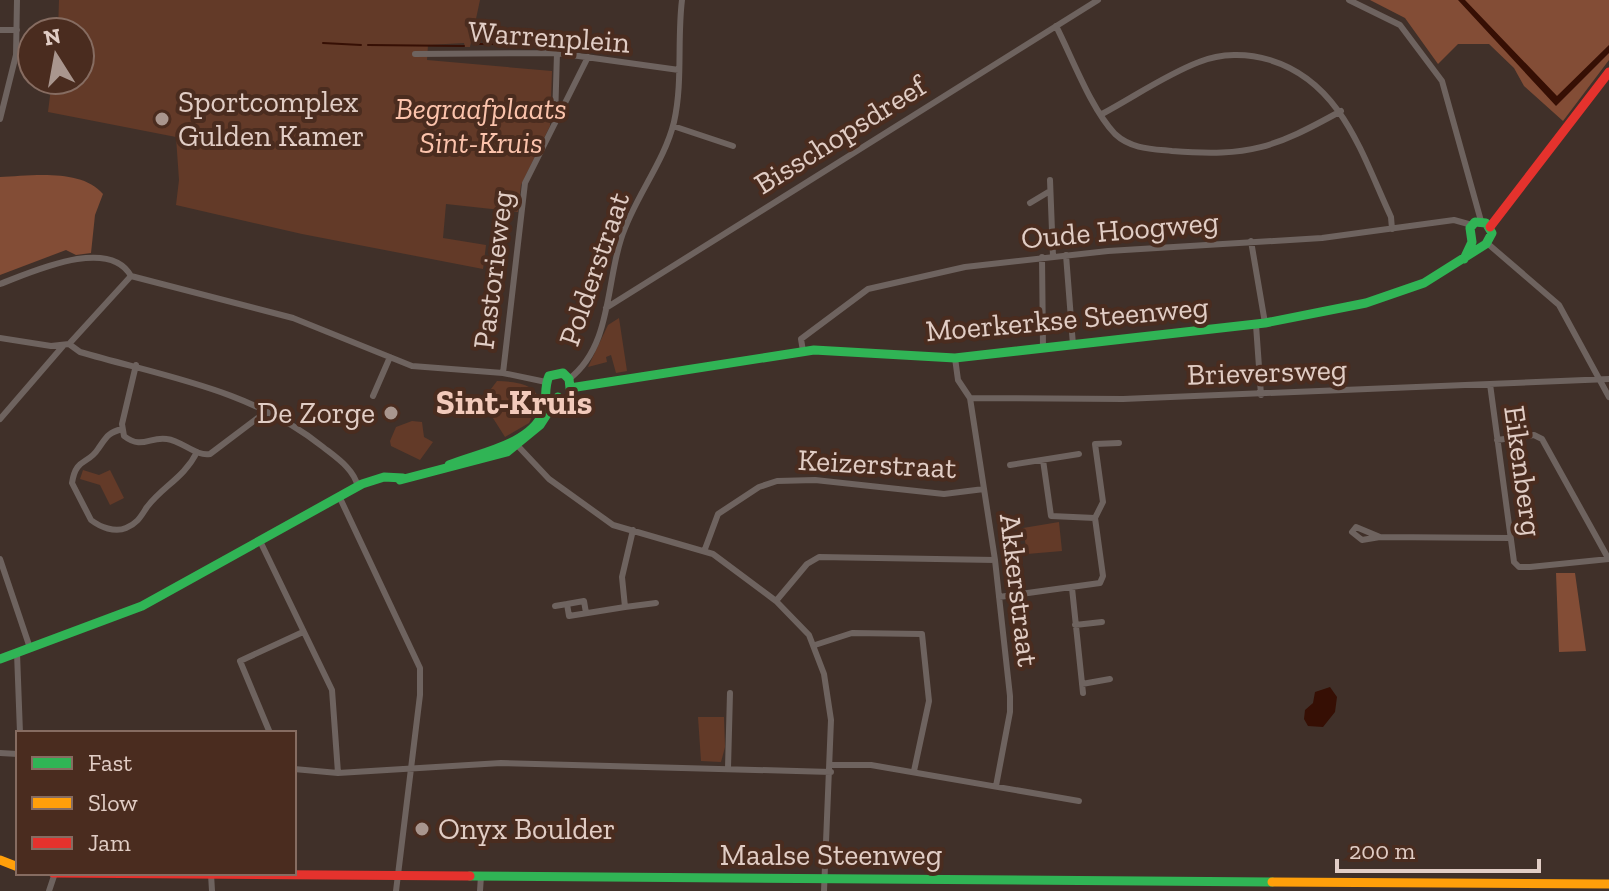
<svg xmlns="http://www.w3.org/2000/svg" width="1609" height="891" viewBox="0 0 1609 891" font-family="'Zilla Slab',serif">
<rect width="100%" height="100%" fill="#403029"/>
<!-- green -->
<path fill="#633a28" d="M59,0H480L470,47H465L464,43L428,45L427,60L552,71L550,126L521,185L518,212L446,204L443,238L486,245L483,269L302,234L176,205L179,180L176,137L48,112L52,80H80V32H58Z
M619,318L627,371L616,373L611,355L606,357L607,362L588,367L608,325Z
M497,381C514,382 534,382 540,401L529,423L505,437L486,407L473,413Z
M412,421L422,422L424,437L433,442L420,460L391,446L390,441L396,427Z
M83,470L99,475L110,470L124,498L110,505L100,485L80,479Z
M1059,522L1062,551L1027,554L1023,528Z
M698,717H724L725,747L721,762L701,761Z"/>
<!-- forest -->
<path fill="#834d36" d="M1370,0H1609V60L1563,121L1524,86L1514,68L1489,44H1458L1438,64L1405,18Z
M0,177C30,176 81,168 103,194L95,215L91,253L76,255L66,250L0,275Z
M1556,573H1575L1586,651L1559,652Z"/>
<!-- water -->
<path fill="#360f04" d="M1458,0H1465L1557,96L1609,45V53L1556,106Z
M1330,687L1337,697L1335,712L1323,727L1308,726L1304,719L1305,710L1313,703L1315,692Z"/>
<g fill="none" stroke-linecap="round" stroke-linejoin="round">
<!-- stream -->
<path stroke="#360f04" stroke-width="2" d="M323,43L361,45
M479,44H516
M368,45L464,46"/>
<!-- street -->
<path stroke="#6e635f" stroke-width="6" d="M1349,0L1400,25L1442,81L1481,221
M1056,26C1072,57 1091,109 1115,134C1131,149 1152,149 1172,151C1250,157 1274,148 1341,111
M0,30H17
M415,54L557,53L679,70
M1102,114C1134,97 1165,75 1199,62C1221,53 1247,53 1270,60C1342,82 1362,155 1391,217L1392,229
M0,119L16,55L17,0
M555,119L557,53
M673,126L733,146
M1050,180L1053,256
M1030,203L1050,191
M1251,241L1265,323
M1487,243L1559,305L1609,397
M1066,255L1073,345
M1042,257L1043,348
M131,276L293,318L412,366L503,373L546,382
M0,284C32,272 109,236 131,276
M606,308L1098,0
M1256,325L1261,395
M0,338L51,346L69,344L80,352C166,377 250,389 323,447C337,458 354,469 358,487
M69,344L131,276
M803,351L801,339L868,289L965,267L1108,251L1322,238L1454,220L1472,225
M955,358L958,380L970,398L1123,399L1609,379
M136,365L122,424L124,436C142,450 150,436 167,439C182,441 197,457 210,454L267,411
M503,373L525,183L588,57
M569,379C611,347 606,285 621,239C634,198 664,163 674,122C683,82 677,40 682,0
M1490,384L1514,562L1519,567H1530L1609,559
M373,396L390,357
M970,398L995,560L1010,696V712L996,786
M0,419L63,346
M122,429C107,433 106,438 98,449C88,465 76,457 72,483L91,520C100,527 115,533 126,528C138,523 141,516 147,507C163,486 184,478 197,452
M1497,440L1534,435L1542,439L1608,558
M517,445L549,479L613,525L713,554L776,601L809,635L824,674L831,720L824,891
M1043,460L1051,516L1095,518
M1010,465L1079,454
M339,496L420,668V695L396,891
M1380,537L1362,540L1352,532L1356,527L1380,537L1510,538
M260,541L332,690L338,773
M705,549L718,514L759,487L777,481L815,480L944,494L984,489
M0,559L30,648
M1072,588L1083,693
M999,597L1100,583L1103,576L1095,518L1103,502L1095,444L1119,443
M776,601L807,564L819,557L995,560
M555,606L567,604
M625,607L656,603
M586,613L584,601L567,604L569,616L625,607L622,577L633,530
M1075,625L1102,622
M815,645L852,633L922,634L929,701L914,771
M17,653L20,733
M1082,684L1110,679
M270,733L240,661L303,632
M0,753L18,754
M832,765H871L1079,801
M728,768L730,693
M294,769L338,773L501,763L831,772
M211,874L212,891
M49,891L55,873
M480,891L481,876"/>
<!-- fast -->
<path stroke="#30b455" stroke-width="9" d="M570,388L814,350L955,358L1265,323L1366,303L1424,283L1486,244L1492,233L1486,223L1475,222L1470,228L1472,242L1464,259
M449,465C478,453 530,445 543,413C548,401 543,389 549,376L563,373L569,379L570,388
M400,480L507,452L540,425L558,397
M0,659L142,606L362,484L384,477L403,478
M470,876L1272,882"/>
<!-- slow -->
<path stroke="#ff9f0a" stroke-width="9" d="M0,860L18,867
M1272,882L1609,884"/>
<!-- jam -->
<path stroke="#e5322d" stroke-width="9" d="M1490,227L1609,72
M53,873L470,876"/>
</g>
<!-- markers -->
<g fill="#a9968e" stroke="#4a2c1f" stroke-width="3">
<circle cx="162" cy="119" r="8"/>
<circle cx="391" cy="413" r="8"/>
<circle cx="422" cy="829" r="8"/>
</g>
<g text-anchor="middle" stroke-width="8" stroke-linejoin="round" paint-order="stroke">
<!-- street labels -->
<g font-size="30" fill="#e1cdc5" stroke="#4a2c1f">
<text transform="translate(549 37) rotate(4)" y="10">Warrenplein</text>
<text transform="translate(840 135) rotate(-32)" y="10">Bisschopsdreef</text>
<text transform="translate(1120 230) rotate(-5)" y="10">Oude Hoogweg</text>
<text transform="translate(594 269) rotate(-71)" y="10">Polderstraat</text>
<text transform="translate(493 270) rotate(-83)" y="10">Pastorieweg</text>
<text transform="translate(1067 319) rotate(-5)" y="10">Moerkerkse Steenweg</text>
<text transform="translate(1267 372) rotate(-2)" y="10">Brieversweg</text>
<text transform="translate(877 464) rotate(3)" y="10">Keizerstraat</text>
<text transform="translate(1523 471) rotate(82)" y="10">Eikenberg</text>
<text transform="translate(1019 590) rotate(83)" y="10">Akkerstraat</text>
<text x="831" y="865">Maalse Steenweg</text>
</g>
<!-- poi labels -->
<g font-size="30" fill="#e1cdc5" stroke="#4a2c1f" text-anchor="start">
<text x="178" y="112">Sportcomplex<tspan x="178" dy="34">Gulden Kamer</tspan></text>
<text x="375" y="423" text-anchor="end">De Zorge</text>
<text x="438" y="839">Onyx Boulder</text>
</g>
<!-- park labels -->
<g font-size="30" font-style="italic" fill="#fbc3ac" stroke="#4a2c1f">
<text x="481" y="119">Begraafplaats<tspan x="481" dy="34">Sint-Kruis</tspan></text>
</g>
<!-- quarter labels -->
<g font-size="34" font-weight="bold" fill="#f2cabb" stroke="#4a2c1f">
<text x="514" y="414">Sint-Kruis</text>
</g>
</g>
<!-- legend -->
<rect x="16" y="731" width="280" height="144" fill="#4a2c1f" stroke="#866c61" stroke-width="2"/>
<rect x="32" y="757" width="40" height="12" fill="#30b455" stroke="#866c61" stroke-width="2"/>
<text x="88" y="771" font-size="24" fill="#e1cdc5">Fast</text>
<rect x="32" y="797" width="40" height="12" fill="#ff9f0a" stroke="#866c61" stroke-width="2"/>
<text x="88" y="811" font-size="24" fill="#e1cdc5">Slow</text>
<rect x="32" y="837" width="40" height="12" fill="#e5322d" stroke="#866c61" stroke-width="2"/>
<text x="88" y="851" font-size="24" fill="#e1cdc5">Jam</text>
<!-- north arrow -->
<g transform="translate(56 56) rotate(349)"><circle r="38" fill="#4a2c1f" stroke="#866c61" stroke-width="2"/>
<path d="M0-6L14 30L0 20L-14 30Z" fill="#a9968e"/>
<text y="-12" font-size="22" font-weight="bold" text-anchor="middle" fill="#e1cdc5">N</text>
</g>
<!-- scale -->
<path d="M1337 859v12h202v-12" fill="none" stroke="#e1cdc5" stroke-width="4"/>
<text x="1349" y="859" font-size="24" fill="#e1cdc5" stroke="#4a2c1f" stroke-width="6" paint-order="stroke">200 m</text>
</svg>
